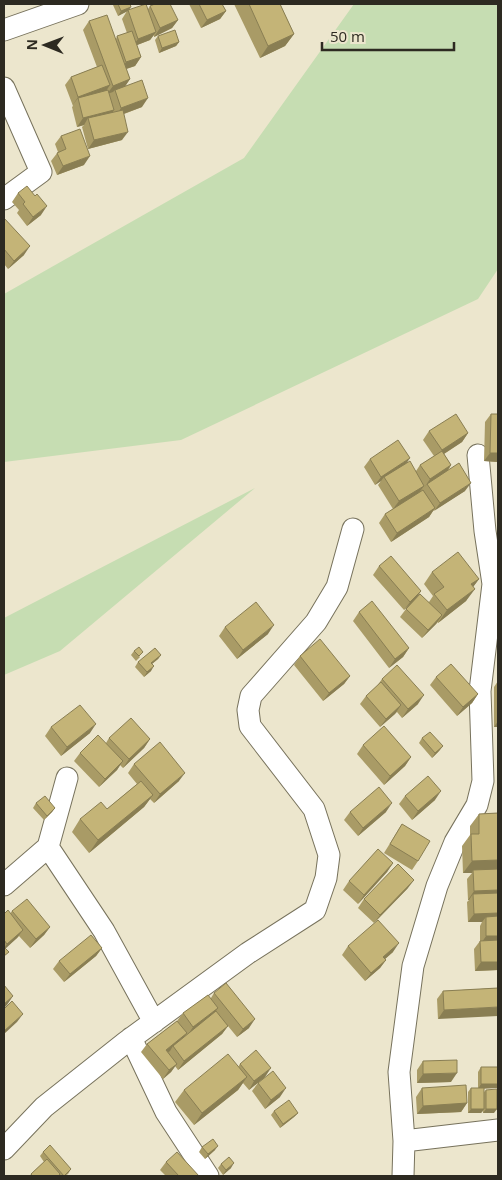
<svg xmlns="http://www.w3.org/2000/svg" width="502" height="1180" viewBox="0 0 502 1180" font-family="'Open Sans',sans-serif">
<rect width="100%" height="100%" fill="#ece6cd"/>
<!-- green -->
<path fill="#c6ddb2" d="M354,4H498V269L478,299L181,440L4,462V294L244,158Z
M255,488L60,651L4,675V618Z"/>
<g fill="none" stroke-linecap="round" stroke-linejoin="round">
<defs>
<path id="minor" d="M4,30L78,4
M4,88L41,172L4,199
M67,778L48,847L104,931L154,1022
M4,885L48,847
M131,1038L166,1112L208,1176
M404,1141L498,1130
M4,1149L44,1107L126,1042L248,953L315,910L326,878L329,855L314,809L250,726L248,710L251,696L316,622L337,587L353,529
M403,1176L404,1141L399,1072L413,966L437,886L455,842L477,805L483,781L480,691L493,584L485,531L478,455"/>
</defs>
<!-- minor casing -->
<use href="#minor" stroke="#77725c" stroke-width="23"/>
<!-- minor -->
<use href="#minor" stroke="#fff" stroke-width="21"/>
</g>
<!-- wall -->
<path fill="#a99b66" d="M114,4H130L129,10L148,9L150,6L178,20L172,28L154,37V35L150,40L137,45L141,57L135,66L126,69L130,79L125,86L142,107L124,114L122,140L88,149L82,127L84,125L77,127L72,107L73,106L65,85L71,77L97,67L83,30L89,21L116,39L117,36L127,33L122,19L127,11L118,16L113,5Z
M189,4H222L226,11L220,19L201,28Z
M234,4H280L294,34L285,46L260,58Z
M158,36L179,42L176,46L159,53L155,40Z
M61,136L84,165L57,175L51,161L58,152L55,144Z
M18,193L41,215L27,226L17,213L19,210L12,202Z
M4,219L24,255L8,269L4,264Z
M491,414H498V462L484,461L485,422Z
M429,431L468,433L462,442L444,454L451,465L448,471L465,491L433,511L429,517L391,542L379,523L385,514L393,509L378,485L381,481L375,485L364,467L370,459L406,464L416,471L420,465L434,456L423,440Z
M379,566L421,591L417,597L429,602L433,596L424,584L432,572L479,579L473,587L466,601L438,623V622L422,638L400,617L406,609L411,603L404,610L373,575Z
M359,612L409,648L403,657L389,668L353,621Z
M225,627L268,634L237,659L219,636Z
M134,651L140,657L136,661L131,655Z
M161,655L158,659L152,664L151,671L144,677L135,667L138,662Z
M300,656L350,676L344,684L323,701L294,665Z
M436,677L478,694L472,703L457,716L430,685Z
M382,679L418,704L402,718L397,712L380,727L360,704L366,696L377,686Z
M498,681V727H494V687Z
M51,727L90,733L61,756L45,736Z
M109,738L150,739L144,748L123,768L120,765L117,770L99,787L74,761L80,753L106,743Z
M422,738L443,746L439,751L432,758L419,743Z
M363,745L411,757L405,766L384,785L357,754Z
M134,764L179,781L154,803L150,799L144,807L89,853L72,832L80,819L107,809L137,784L128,773Z
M405,796L435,800L412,820L399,804Z
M36,803L55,808L52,812L44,820L33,808Z
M350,812H386L358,836L344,820Z
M498,813V970L475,971L474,949L480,941V926L482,922H468L467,902L469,900H468L467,879L472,873H463L462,846L470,835V826L479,814Z
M402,824L418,861L412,870L384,853Z
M393,863L387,872L358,904L343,890L349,881Z
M408,888L374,923L358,908L364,899Z
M12,911L50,927L44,935L30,948L19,936L17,938L5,948L4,959V914H10Z
M348,946L393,952L385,959L386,960L380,968L365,981L342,955Z
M102,948L96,956L64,982L53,969L59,961Z
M498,988L438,1019L437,999L443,991Z
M214,993L249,1028L237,1037L228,1026L222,1034L178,1070L175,1066L171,1072L163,1079L141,1052L147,1044L177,1021L183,1013L211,998Z
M423,1061L451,1082L417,1083V1070Z
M240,1064L265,1077L249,1090L243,1083L238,1090L194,1125L175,1102L184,1090L238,1067Z
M481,1067H498V1086L497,1088H484V1092L486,1090L494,1113H483V1111L481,1113H468V1092L471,1088H478V1072Z
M258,1083L280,1097L265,1109L252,1091Z
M422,1088L467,1103L461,1112L417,1114L416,1097Z
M274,1111L298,1113L294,1117L280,1128L271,1115Z
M202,1147L215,1150L205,1159L199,1152Z
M43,1152L71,1169L68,1174L65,1176H29L44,1162L40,1156Z
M166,1162L199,1176H166L160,1170Z
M221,1164L231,1168L223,1175L218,1168Z"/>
<!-- shaded-wall -->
<path fill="#897e53" d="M131,7L128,11L118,16L121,11Z
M226,11L220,19L201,28L207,20Z
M178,20L172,28L154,37L160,28Z
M156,32L150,40L132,47L138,39Z
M294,34L285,46L260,58L268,46Z
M179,42L176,46L159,53L162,48Z
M141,57L135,66L120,71L126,62Z
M130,79L124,88L115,90L113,92L107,94L113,86Z
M110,85L104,94L78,98L72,106L78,97Z
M148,98L142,107L115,117L121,108Z
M114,110L108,119L88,118L84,125L77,127L83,118Z
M128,132L122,140L88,149L94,140Z
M90,156L84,165L57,175L63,166Z
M47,206L41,215L27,226L33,217Z
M30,246L24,255L8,269L14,261Z
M468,433L462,442L436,459L442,450Z
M490,453H498V462L484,461Z
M410,458L404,467L384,477L381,481L375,485L381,477Z
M451,465L445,474L427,484L424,488L430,479Z
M471,483L465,491L434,511L440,503Z
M424,486L418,494L393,509L399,501Z
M435,508L429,517L391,542L397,533Z
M479,579L470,591L471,584Z
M475,589L466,601L438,623L447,610Z
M421,591L415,600L404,610L410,602Z
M442,615L436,624L422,638L428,630Z
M274,625L268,634L237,659L243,650Z
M409,648L403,657L389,668L395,659Z
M161,655L158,659L148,667L151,663Z
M154,666L151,671L144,677L147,672Z
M350,676L344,684L323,701L329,693Z
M478,694L472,703L457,716L463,707Z
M424,695L418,704L402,718L408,709Z
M401,705L395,714L380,727L386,719Z
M498,721V727H494Z
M96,724L90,733L61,756L67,747Z
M150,739L144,748L123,768L129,759Z
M443,746L439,751L432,758L435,753Z
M411,757L405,766L384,785L390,776Z
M123,761L117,770L99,787L105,779Z
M185,773L179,781L154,803L160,794Z
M441,791L435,800L412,820L418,811Z
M153,795L144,807L89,853L98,840Z
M392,803L386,812L358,836L363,828Z
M55,808L52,812L44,820L47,816Z
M498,860V872L473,870L472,873H463L472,861Z
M393,863L387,872L358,904L364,895Z
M414,880L408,888L374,923L380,915Z
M498,890V898L473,894L469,900H468L474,891Z
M498,913V922L486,917L482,922H468L474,914Z
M50,927L44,935L30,948L36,939Z
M23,930L17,938L4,950V948L7,944Z
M486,936H498V944L480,945Z
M399,943L393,952L377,966L383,957Z
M102,948L96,956L64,982L70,974Z
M386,960L380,968L365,981L371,973Z
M481,962H498V970L475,971Z
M13,996L7,1005L4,1008V1004Z
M498,1007V1016L438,1019L444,1010Z
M218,1008L212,1017L187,1036L193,1027Z
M23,1014L17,1022L4,1034V1031Z
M255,1019L249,1028L237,1037L243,1029Z
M228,1026L222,1034L178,1070L184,1061Z
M187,1033L181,1042L173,1046L170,1051L160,1058L166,1050Z
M177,1064L171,1072L163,1079L169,1070Z
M271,1068L265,1077L249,1090L254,1081Z
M457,1073L451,1082L417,1083L423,1074Z
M247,1077L238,1090L194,1125L202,1113Z
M481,1084H498V1086L497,1088L478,1089Z
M286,1088L280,1097L265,1109L271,1100Z
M467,1103L461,1112L417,1114L423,1106Z
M471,1109H484L481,1113H468Z
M486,1109H497L494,1113H483Z
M298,1113L294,1117L280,1128L283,1124Z
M218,1146L215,1150L205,1159L208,1154Z
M234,1163L231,1168L223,1175L226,1170Z"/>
<!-- building -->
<path fill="#c4b477" stroke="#897e53" d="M118,4H130L131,7L121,11Z
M146,4L156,32L138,39L128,10Z
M155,4H170L178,20L160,28L150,6Z
M199,4H222L226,11L207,20Z
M249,4H280L294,34L268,46Z
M107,15L130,79L113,86L89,21Z
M175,30L179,42L162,48L158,36Z
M132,31L141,57L126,62L117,36Z
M102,65L110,85L78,97L71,77Z
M142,80L148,98L121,108L115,90Z
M108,90L114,110L83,118L78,98Z
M123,110L128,132L94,140L88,118Z
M80,129L90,156L63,166L57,153L66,149L61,136Z
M27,186L35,196L37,194L47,206L33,217L23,204L25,202L18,193Z
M4,218L30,246L14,261L4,249Z
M456,414L468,433L442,450L429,431Z
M491,414H498V453H490Z
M398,440L410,458L381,477L370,459Z
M442,451L451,465L430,479L420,465Z
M410,461L424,486L399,501L384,477Z
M459,463L471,483L440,503L427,484Z
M423,490L435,508L397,533L385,514Z
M458,552L479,579L471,584L475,589L447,610L434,594L444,587L432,572Z
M391,556L421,591L410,602L379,566Z
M420,594L442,615L428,630L406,609Z
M372,601L409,648L395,659L359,612Z
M256,602L274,625L243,650L225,627Z
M320,639L350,676L329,693L300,656Z
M139,647L143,652L139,656L134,651Z
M155,648L161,655L151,663L154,666L147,672L138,662Z
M451,664L478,694L463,707L436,677Z
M397,665L424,695L408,709L382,679Z
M381,682L401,705L386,719L366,696Z
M80,705L96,724L67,747L51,727Z
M131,718L150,739L129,759L109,738Z
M384,726L411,757L390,776L363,745Z
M430,732L443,746L435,753L422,738Z
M98,735L123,761L105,779L80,753Z
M160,742L185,773L160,794L134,764Z
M428,776L441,791L418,811L405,796Z
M141,781L153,795L98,840L80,819L101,802L107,809Z
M379,787L392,803L363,828L350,812Z
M45,796L55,808L47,816L36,803Z
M498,813V860L472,861L471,834H479V814Z
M402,824L430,841L418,861L390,844Z
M378,849L393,863L364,895L349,881Z
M398,864L414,880L380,915L364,899Z
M498,869V890L474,891L473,870Z
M498,893V913L474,914L473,894Z
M27,899L50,927L36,939L12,911Z
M8,910L23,930L7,944L4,940V914Z
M498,916V936H486V917Z
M378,920L399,943L383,957L386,960L371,973L348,946Z
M91,935L102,948L70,974L59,961Z
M498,940V962H481L480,941Z
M4,947L9,952L4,956Z
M226,983L255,1019L243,1029L214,993Z
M4,985L13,996L4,1004Z
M498,988V1007L444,1010L443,991Z
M208,995L218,1008L193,1027L183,1013Z
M12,1001L23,1014L4,1031V1009Z
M216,1011L228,1026L184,1061L173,1046Z
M177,1021L187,1033L166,1050L177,1064L169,1070L147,1044Z
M256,1050L271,1068L254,1081L240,1064Z
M228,1054L247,1077L202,1113L184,1090Z
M457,1060V1073L423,1074V1061Z
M481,1067H498V1084H481Z
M273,1071L286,1088L271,1100L258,1083Z
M466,1085L467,1103L423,1106L422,1088Z
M471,1088H484V1109H471Z
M497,1089V1109H486V1090Z
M289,1100L298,1113L283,1124L274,1111Z
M213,1139L218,1146L208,1154L202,1147Z
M50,1145L71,1169L64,1176L43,1152Z
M177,1152L199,1176H179L166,1162Z
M229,1157L234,1163L226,1170L221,1164Z
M47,1159L60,1174L58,1176H33L31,1174Z"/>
<!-- border -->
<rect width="502" height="1180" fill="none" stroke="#2d2a21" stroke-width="10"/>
<!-- north arrow -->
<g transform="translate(45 45) rotate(271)" stroke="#ece6cd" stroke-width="4" paint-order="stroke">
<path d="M0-4L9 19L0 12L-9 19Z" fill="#2d2a21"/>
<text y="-8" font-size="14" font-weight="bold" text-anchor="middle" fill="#2d2a21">N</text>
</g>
<!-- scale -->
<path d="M322 42v8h132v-8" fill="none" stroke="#2d2a21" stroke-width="2.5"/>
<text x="330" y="42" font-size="15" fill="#2d2a21" stroke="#ece6cd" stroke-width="4" paint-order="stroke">50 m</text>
</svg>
